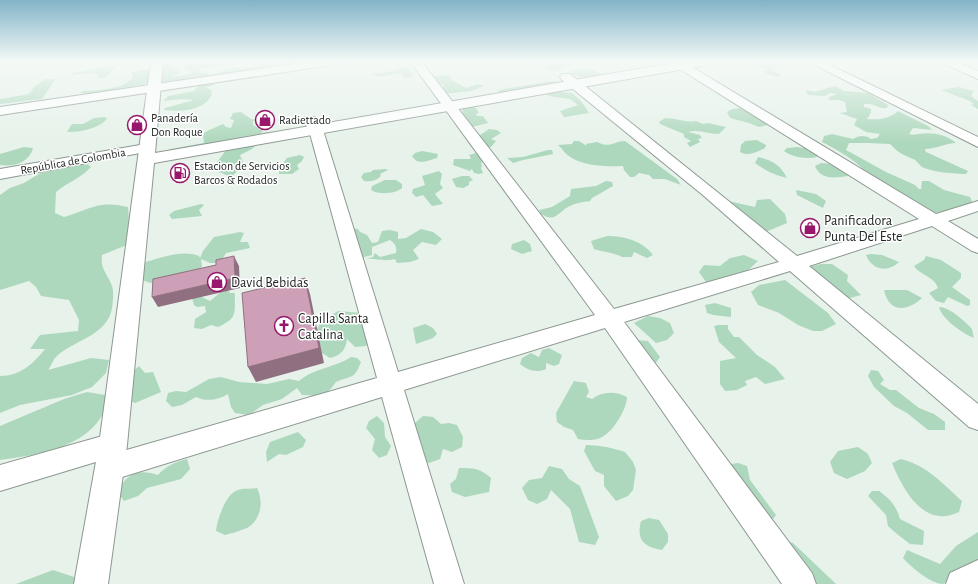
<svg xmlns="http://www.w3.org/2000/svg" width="978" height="584" viewBox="0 0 978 584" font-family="'Alegreya Sans',sans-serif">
<rect width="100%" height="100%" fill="#e6f2ea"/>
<!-- green -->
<path fill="#aed8bd" d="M193,61H241V64H226L224,66C215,67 207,67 198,69L200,73H207L209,77L159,85L161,63H173L175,69L179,71L178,74L173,75V77L191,74L190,70H184L185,65L194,63Z
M261,61H292L293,64L217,78L215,75C230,66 246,68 261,66Z
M545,61H568L571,64L570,66L563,67L560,71H549L545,69L546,68L539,65L540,62Z
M769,62L784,67H770L775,70L773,71L781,75L779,77L767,74L763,71L768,70L759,64Z
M114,65L117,66L105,78H97L98,74L96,73L72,75L73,73Z
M402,67L409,68L413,77L405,78L401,73L379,77L372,74L399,70L397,68Z
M144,69L148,70L150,75L149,82L145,84L88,94L80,93L82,91C95,90 127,90 133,76L131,73Z
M580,69L594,70L606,77L578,81L577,79L580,77L572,74V71Z
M449,75L452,80L466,88L478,84L484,86L471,91L434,95L432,92L437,88L445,86L432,79V76Z
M46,79H56L42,99L0,104V99L29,94L35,86Z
M553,81L561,83L500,94L498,92V90Z
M214,83V85L205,88L211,89L212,95C203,111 181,112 164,110L165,108L194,100L182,99L163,101L168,96L194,91L199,85Z
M835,86L844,91L868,93L888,105L887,108C878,109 873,102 864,104V107L871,109V113L869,114L870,115L867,119C879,120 889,119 898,111L928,126L932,130L913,128L909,134C913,135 914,135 918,134C932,132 945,134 956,143C945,143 937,149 925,149L926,152L968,171L966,174C955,174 932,172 922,167C919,165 917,160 913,159C900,153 900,154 890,144C875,143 863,143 849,143L846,150L886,172L915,185L919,189H921L922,181H929L944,190L970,197L972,202L969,206L930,214L921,219L861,183L855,177L865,172C859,162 834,148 822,142L824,136L832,134L853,139C859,135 866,135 871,139L877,138L880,134L866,132L854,125L857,119L840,113L847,112L845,102L839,100H829V97L837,94L830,93L825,96L809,95L806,92L807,90L814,92Z
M958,87L974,91L971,96L978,101V109L971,105L974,104L970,101L941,90Z
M550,91L572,93L582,102L589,113L564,117L560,111L578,105L570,99L548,96L546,92Z
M470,107L476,108L479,113L476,114L477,116H483L488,123L472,127L462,113L463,109Z
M742,108L764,120L768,125L759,127L749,123L730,118L727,112L732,109Z
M241,112L251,119L255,120L253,121V125L263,131L261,133L292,129L165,154L166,151L171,149L204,143L203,135L205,132L223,124L226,127L231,128L234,120L230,119L233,113Z
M105,117L107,119C98,129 80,132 67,132L72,124H83L94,118Z
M665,118C675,118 687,123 696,121L703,124L708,123L726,127L719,134C707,134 699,129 688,132L700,135L702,138L698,139L700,142L690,147L687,143L691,141L684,137V134L660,124L659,122Z
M489,129L497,130L501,133L491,139L496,141L491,147L484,148L474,139Z
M757,140L766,145L765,148C757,152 748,157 740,152L741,145L745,141Z
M574,141H579L587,146L586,144L597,142C611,149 613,141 625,141L677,179L681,185L665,179H653L649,175L639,173L634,177H630L624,170L623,166C608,167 581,166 569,156C564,153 562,148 558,145L572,144Z
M256,145L252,149L240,155L244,165L231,177L217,171V162L227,149Z
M24,147L33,148C29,163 14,167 0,165V154Z
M797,147L810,149L819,154L817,157C806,159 794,158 784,151L787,148Z
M548,150H552L553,154L523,160L513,163L507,158L523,157Z
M422,151L438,154L437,158C427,161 418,166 412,156L415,153Z
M480,152L486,161L481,162L482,166L481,168L483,173L479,174L474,173L472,169L470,171L453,165L454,159H470L471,158L469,155Z
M300,155L304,157L302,161L297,165L299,169L292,174H279V169L287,158Z
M758,157C771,160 781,165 787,178C774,175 766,171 755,163Z
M74,163H86L91,167C80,179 68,182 56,192L55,213L64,217C91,209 98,200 128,207L129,222L136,227L132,243L102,255C100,270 108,274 112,286C114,291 113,302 112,308C108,336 71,341 56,357C53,360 51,366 48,370L91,358L109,360L106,373L92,387L72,395L20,405L0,413V376C20,376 33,364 45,349H30L40,335L78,331L79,320L69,300L41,296L36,287L29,281L0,290V195L10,188L24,183L47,169Z
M821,163L833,164L850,174L848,176C836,178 820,180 815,166Z
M386,169L388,170L380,174L381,176C376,181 370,182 364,181L361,177L364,173L371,172L373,170Z
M439,171L442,174L440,184L443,188L435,194L443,204L432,206L423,195L416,197L412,193L413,189L425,185L422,176Z
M462,176H469L473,180L469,182V185L463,188L456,187L452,179Z
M385,180H396L402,184V188C395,194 379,195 371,190L372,186Z
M606,181L612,182L613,186L592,198L590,201C583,202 575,203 568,207C558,212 556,223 541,214L539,210L552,207L570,196L571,189L596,186Z
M796,190L816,194L826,201L823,208L797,195Z
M719,199L755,207L757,200L770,199L785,214L787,223L768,231L754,230Z
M201,204L204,205L199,210L202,216L172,219L169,215L174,211Z
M351,228L358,229L360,232L367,235L372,243L378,242L382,231L390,230L398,232V239L406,238L421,229L433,232L442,239L436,245L422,242L413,250L419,259L410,262L397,263L395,259C382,262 378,258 366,259L373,257L375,253L380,257L396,253C397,246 395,244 390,240L372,247V255L364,257V261L349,262Z
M240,232L244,233L240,242H248L250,248L226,253L220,263H210L201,259L202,267L192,273L150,283L140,279L139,264C158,259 180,249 199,256L200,258L203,251L214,237Z
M607,236C624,236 643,241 653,255L647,258L634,252L632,257H622C615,253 603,252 594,249L591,241Z
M524,240L530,244L532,251L522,254L511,249L512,244Z
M871,254L882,255L899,262C887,274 871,269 866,255Z
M744,255L758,261L743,275L722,286L706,282L699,272L704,265L720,266L730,258Z
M926,256L941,260L961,273V278L952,287L970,300V305L967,306L948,297L944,303L936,301L929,293L938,288C934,276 921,276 914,266L924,260Z
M821,264H832L848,275L847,281L861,295L843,300L805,268Z
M785,280L828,313L836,324L822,331H813L798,325L779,313L758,305L751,292L759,285Z
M227,289L230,293H235C234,312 239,318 218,327L211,325L202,329L194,328L195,319L206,312L205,306L197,307L194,305L192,298L200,296L210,301L222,291Z
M884,290H907L922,298C907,312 889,313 884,290Z
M715,303L731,308V317L713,315L707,313L705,305Z
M939,307C949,307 965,321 972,329C973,332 973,336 974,338C963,334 941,318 939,307Z
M338,311L361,313L369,341L366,346L355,347L347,339C346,350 340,356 330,358L322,353L320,344L315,334L320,323Z
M648,316L660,318L670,323L674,333L667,340L656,343L634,323Z
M425,324L433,328L437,334L433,338L416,344L413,328Z
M718,325H728V329L734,337H739L757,355L775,367L785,379L765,384L756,377L745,381L747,385L737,390L725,391L720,384V361L736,358L719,342L714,326Z
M636,340L648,341L660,357L653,367Z
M549,348L562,355L559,364L554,366L546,363V369C537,373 528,371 520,364L522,358L531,353L539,357L542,350Z
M351,357L357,358L361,362C354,380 352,375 336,382C326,397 319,396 302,395L297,388L282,399L263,405L249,415L235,413L231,407L228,394C218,400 207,402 196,397L182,405L172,407L166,401L168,393L176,391L186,392L209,379L221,377L239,382L267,384L289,379L299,381C314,368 334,368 351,357Z
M139,366L145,373L153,372L161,392L135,403L126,399L130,374Z
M871,370L878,371L884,380L880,384L890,390H896L919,408L934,414L945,422V430H928L907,413L894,406L874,387L868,376Z
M574,381L586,383L589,392L586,397L592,399C602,391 616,391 627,397C627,409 612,434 600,438C593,441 585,440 578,439L573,430L564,427L557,422L556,413Z
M87,392L105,395C105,399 107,406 105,410C88,448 36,455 0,460V426L64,399Z
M377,416L384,423L385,437L391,446L387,455L379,458L372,450L375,439L366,428L369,421Z
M423,416L433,417L441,424L449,423L457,425L463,437L462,447L452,452L443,449L440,459L429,463L421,461L415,423Z
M298,432L306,440L303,447L286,455L279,454L267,462L266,452L270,442Z
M586,445C599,445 613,448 625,452L633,462L636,470L633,490L628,496L616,501L604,486V475L595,471L584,451Z
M858,447L868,454L872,463L865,471L847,479L834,473L830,462L838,451Z
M187,459L190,469L181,479L147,488L138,496L124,501L118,493C124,474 139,468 158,475C166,466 175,462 187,459Z
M901,459C928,466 942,483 962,501L959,512C924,529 903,490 892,463Z
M738,463L747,466L750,480L776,515L770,523L724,465Z
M549,466L562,469L569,479L580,486L599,537L595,545L579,542L570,509L551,490L547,499L537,504L528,500L522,488L529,480L542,478Z
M459,468C473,468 480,468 491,478L489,492L465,497L452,492L450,484L456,479Z
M257,488C264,502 261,520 247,528C240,531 232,533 225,535L216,531C217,520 226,493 238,490C244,488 252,489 257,488Z
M872,491H879C890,499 896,505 900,519L924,531L923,545L910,544L897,534L888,526L886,515L868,496Z
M649,518L659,520L668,534V542L662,550C644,547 636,540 641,521Z
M978,532V568L943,584C931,584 911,567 903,558L907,550L940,564L956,546Z
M779,540L793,543L836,584H794Z
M53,570L74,577L78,584H16Z"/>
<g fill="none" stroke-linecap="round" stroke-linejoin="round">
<defs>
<path id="minor" d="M313,61H343L338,64L0,115V107Z
M410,61H421L614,309L779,262L704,196L562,80L560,77L562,74H570L797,256L919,219L667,61H682L687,64L936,214L978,201V211L948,221L978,239V253L972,251L932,226L809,266L978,404V430L969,427L790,271L624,322L812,573L816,584H782L605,328L404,390L464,584H434L382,397L109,481L100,477L96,468L99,461L0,491V465L113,433L122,437L126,445L123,451L377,378L309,130L303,120L305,117H315L323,130L398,372L595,315Z
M807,61H822L978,137V147Z
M938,61H954L978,71V79Z
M146,144L151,145L153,148L151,151L0,179V169Z
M978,560V584H946L950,573Z"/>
<path id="tertiary" d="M151,61H163L155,153L684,61H713L707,65L154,163L127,445L108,584H74L99,445Z"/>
</defs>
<!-- minor casing -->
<use href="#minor" stroke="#8d9891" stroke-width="2"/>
<!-- tertiary casing -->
<use href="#tertiary" stroke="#8d9891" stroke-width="2"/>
<!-- minor -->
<use href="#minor" fill="#fff" fill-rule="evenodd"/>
<!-- tertiary -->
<use href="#tertiary" fill="#fff" fill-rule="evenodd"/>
</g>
<!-- shaded-wall -->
<path fill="#907080" d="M234,256L239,266L240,288L158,307L152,297L235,278Z
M305,278L310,294L324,363L256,382L248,367Z"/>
<!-- building -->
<path fill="#cda0b7" stroke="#907080" d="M234,256L235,278L152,297L153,279L216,265V260Z
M305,278L319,348L248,367L242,293Z"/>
<!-- sky -->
<linearGradient id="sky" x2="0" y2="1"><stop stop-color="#82b4c8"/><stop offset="0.43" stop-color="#f4f9f6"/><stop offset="1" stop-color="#f4f9f6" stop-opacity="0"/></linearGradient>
<rect width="978" height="143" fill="url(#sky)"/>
<!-- icons -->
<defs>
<symbol id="shop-ring" viewBox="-11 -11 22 22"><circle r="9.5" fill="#fff" stroke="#98166b" stroke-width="1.5"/><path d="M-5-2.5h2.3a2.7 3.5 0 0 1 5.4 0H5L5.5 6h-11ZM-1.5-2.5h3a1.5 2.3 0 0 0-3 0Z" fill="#98166b"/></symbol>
<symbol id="fuel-ring" viewBox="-11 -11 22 22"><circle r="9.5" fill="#fff" stroke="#98166b" stroke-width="1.5"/><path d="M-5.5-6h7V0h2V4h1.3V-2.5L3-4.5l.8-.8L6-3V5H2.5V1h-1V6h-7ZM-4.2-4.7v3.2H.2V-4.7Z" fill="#98166b"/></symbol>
<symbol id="church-ring" viewBox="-11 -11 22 22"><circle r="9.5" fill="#fff" stroke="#98166b" stroke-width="1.5"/><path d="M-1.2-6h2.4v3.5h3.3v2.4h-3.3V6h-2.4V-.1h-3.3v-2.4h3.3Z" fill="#98166b"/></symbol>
</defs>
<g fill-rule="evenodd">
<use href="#shop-ring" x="254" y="109" width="22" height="22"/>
<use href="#shop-ring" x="126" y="114" width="22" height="22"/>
<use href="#fuel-ring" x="169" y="162" width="22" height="22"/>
<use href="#shop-ring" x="799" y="217" width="22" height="22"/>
<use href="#shop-ring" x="206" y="271" width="22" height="22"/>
<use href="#church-ring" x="273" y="315" width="22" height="22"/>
</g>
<g text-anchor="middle" stroke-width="3" stroke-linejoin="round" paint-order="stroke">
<!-- far-poi labels -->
<g font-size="12" fill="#212623" stroke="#fff" text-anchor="start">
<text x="151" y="122">Panadería<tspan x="151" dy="14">Don Roque</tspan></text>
<text x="279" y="124">Radiettado</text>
<text x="194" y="170">Estacion de Servicios<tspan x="194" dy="14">Barcos &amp; Rodados</tspan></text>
</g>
<!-- far-street labels -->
<g font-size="12" fill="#212623" stroke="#fff">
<text transform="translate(73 161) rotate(-10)" y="4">República de Colombia</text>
</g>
<!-- poi labels -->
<g font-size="14" fill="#212623" stroke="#fff" text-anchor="start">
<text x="824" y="225">Panificadora<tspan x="824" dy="16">Punta Del Este</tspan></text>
<text x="231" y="287">David Bebidas</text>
<text x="298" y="323">Capilla Santa<tspan x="298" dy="16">Catalina</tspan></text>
</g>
</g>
</svg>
